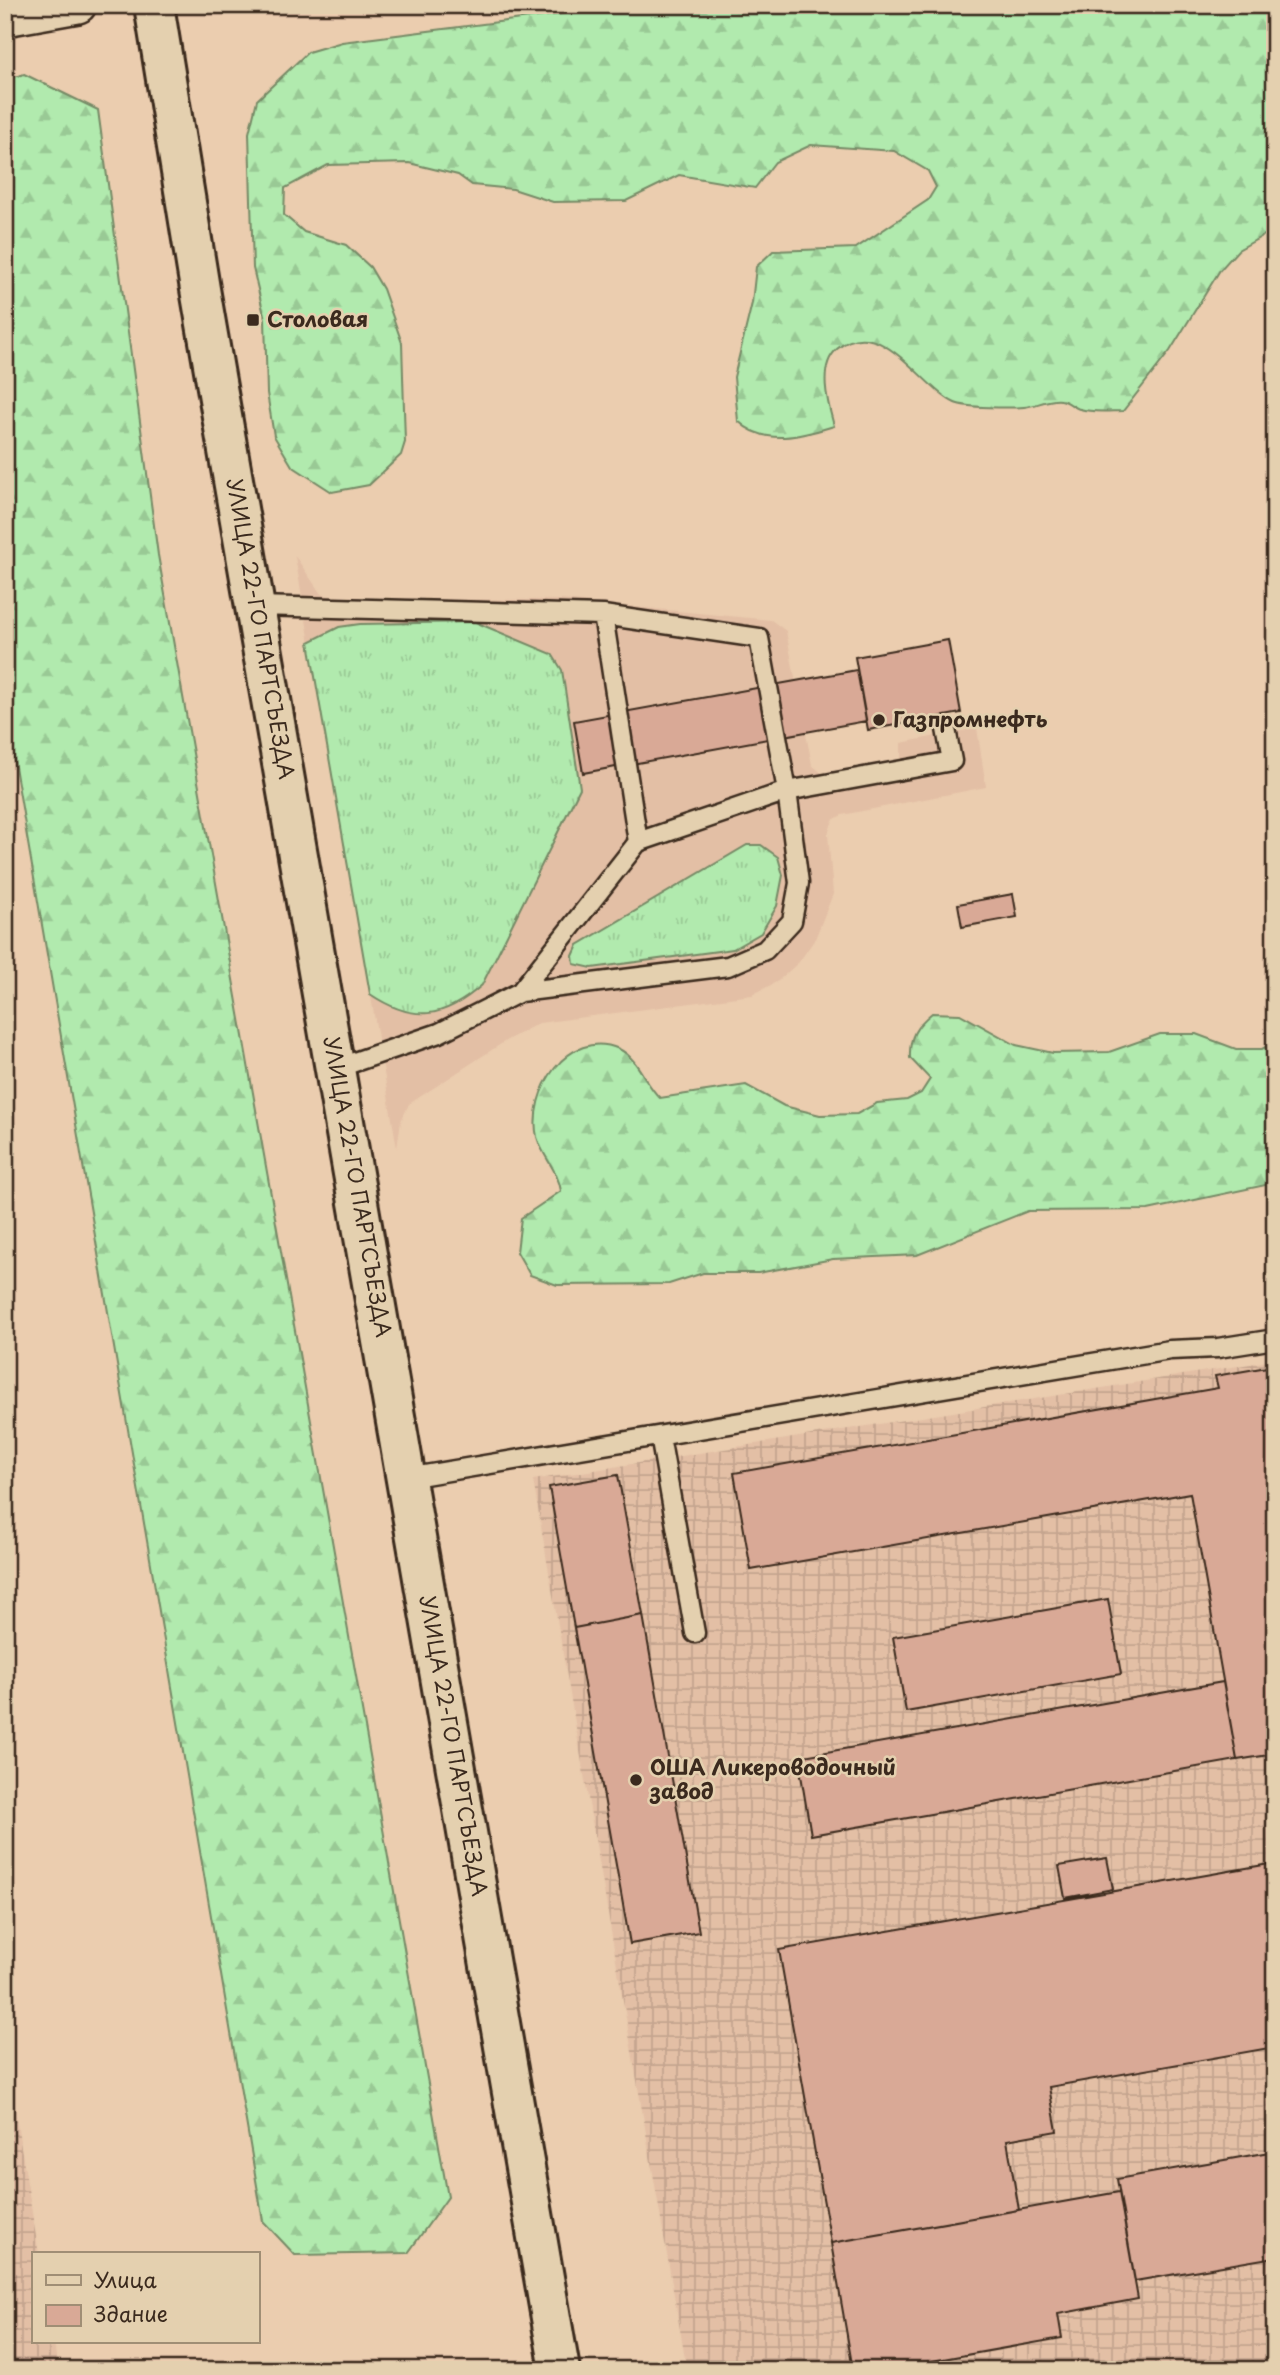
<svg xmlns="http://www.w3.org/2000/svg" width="1280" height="2375" viewBox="0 0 1280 2375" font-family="'Playpen Sans',sans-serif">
<defs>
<pattern id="industrial-grid" width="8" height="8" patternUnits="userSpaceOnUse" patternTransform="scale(1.75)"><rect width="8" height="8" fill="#e3bfa5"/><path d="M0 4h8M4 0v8" fill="none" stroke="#c4a48e"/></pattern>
<pattern id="grass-tufts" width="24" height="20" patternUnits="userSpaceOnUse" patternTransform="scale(1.75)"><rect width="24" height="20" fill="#b1eaae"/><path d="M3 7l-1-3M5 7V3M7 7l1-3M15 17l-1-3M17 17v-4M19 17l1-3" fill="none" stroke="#99c995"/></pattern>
<pattern id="forest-firs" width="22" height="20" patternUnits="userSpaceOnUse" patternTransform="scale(1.75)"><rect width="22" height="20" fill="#b1eaae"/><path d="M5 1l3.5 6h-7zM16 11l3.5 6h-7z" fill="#99c995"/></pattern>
</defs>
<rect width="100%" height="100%" fill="#ebcdaf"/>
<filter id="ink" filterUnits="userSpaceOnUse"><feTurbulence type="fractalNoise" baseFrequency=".0143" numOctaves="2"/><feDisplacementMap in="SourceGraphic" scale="14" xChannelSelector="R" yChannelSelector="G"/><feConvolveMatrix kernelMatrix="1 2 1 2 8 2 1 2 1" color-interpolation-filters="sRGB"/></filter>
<g filter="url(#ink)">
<!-- built -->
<path fill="#e3bfa5" d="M295,556L321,594L340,599L561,600L771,620L786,631L812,765L824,775L850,774L896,765L901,760V743L977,728L986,787L842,815L833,820L828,834L833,894L815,939L799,962L778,981L752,995L539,1023L507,1040L409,1104L401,1121L397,1148Z"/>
<!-- industrial -->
<path fill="url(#industrial-grid)" d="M1275,1360V2370H687L533,1480Z
M5,2052L39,2254H33V2342H54L58,2370H5Z"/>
<!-- grass -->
<path fill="url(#grass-tufts)" stroke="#768a66" stroke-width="2" d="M475,622L552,654L562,670L580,788L482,985C444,1019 413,1023 370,994L309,642L339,627L360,624Z
M747,845H761L778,857L783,875L777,906L761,933L733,949L592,968L574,964L573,956L578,945Z"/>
<!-- forest -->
<path fill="url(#forest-firs)" stroke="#768a66" stroke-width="2" d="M631,5H1275V229L1238,250L1220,270L1170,351L1123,411C1110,411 1092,413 1080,409C1074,408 1068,401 1061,400C1050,398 1036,406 1024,407C1011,408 966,408 955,403C922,388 879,311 837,349C817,367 828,404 834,426C802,436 766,447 738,421L734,377L752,303L756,267L773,251L856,248L928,200L936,187L928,171L894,151L811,145L775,162L755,188L679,175L626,201L553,202L513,189L472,185L458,175L409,163L328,165L285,188L284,215L304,232L346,245L370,267L383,289L402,343L405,442L401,455L369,485L332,492L292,466L274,436L267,393L265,319L253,268L249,133L257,100L308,52L342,42Z
M24,74L98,110L158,555L448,2197L408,2253L295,2255L263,2221L5,708V80Z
M932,1013L960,1014L1016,1045L1053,1053L1109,1052L1160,1034H1196L1236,1049H1262L1275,1042V1183L1148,1210L1028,1211L917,1255L833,1259L758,1273H703L669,1284L557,1285L530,1275L517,1252L521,1218L561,1191C558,1170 542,1156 537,1137C527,1093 567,1027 619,1049C638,1058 645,1084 660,1098L746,1085L784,1106L820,1115L857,1114L877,1103L907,1100L921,1093L930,1079L910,1058C909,1037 916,1026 932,1013Z"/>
<!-- building -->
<path fill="#d9a996" stroke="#3b2a1e" stroke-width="2" d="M948,640L961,713L868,730L855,657Z
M857,670L866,721L583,773L574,721Z
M1013,894L1017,917L962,927L958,904Z
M1273,1366L1275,1754L1237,1760L1190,1493L751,1570L734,1473L1218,1388L1215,1376Z
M618,1475L643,1615L574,1628L549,1487Z
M1108,1599L1121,1674L906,1712L893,1637Z
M643,1615L699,1932L630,1944L574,1628Z
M1223,1682L1237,1760L811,1835L798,1757Z
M1107,1858L1113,1889L1065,1898L1059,1866Z
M1275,1863V2047L1049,2087L1057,2131L1007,2140L1019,2210L831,2243L779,1950Z
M1275,2151V2257L1135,2281L1117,2179Z
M1119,2192L1138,2299L1058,2314L1062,2338L881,2370H853L831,2243Z
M1275,2288V2324L1269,2289Z"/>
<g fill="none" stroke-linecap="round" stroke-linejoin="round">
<defs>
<path id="service" d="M256,606L603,615L638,842L520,992L439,1033L337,1068
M603,615L759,638L787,791L638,842
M520,992L728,966L765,950L792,921L799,883L787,791L952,761L946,729
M660,1436L695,1633
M407,1478L1170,1350L1218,1348L1275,1339"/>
<path id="minor" d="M5,18L78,5"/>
<path id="secondary" d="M154,5L200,289L560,2370"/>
</defs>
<!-- service casing -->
<use href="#service" stroke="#3b2a1e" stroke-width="23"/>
<!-- minor casing -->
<use href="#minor" stroke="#3b2a1e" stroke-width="40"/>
<!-- secondary casing -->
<use href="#secondary" stroke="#3b2a1e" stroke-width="44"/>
<!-- service -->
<use href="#service" stroke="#e4d0af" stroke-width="18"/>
<!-- minor -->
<use href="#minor" stroke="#e4d0af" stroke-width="35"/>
<!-- secondary -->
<use href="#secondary" stroke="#e4d0af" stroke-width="38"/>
</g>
</g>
<!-- markers -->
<g fill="#3b2a1e" stroke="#e4d0af" stroke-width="2.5">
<rect x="246" y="313" width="14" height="14" rx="3.5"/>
<circle cx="879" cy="720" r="7"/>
<circle cx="636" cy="1780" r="7"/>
</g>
<g text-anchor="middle" stroke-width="5" stroke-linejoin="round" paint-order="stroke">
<!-- poi labels -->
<g font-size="21" font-weight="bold" fill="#3b2a1e" stroke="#e4d0af" text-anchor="start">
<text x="267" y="327">Столовая</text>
<text x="893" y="727">Газпромнефть</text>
<text x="650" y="1775">ОША Ликероводочный<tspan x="650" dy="24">завод</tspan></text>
</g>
<!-- street labels -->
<g font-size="21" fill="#3b2a1e" stroke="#e4d0af">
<text transform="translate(260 629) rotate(80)" y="7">УЛИЦА 22-ГО ПАРТСЪЕЗДА</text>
<text transform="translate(357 1187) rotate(80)" y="7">УЛИЦА 22-ГО ПАРТСЪЕЗДА</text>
<text transform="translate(453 1746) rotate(80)" y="7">УЛИЦА 22-ГО ПАРТСЪЕЗДА</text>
</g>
</g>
<!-- margin -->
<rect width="1280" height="2375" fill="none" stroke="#e4d0af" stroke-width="28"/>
<rect x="14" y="14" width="1252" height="2347" fill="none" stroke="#3b2a1e" stroke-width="2.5" filter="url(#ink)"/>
<!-- legend -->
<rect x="32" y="2252" width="228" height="91" fill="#e4d0af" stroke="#a08e75" stroke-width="2"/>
<rect x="46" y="2275" width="35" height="10" fill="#e4d0af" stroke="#a08e75" stroke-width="2"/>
<text x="94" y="2288" font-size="21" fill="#3b2a1e">Улица</text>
<rect x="46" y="2305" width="35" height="21" fill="#d9a996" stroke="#a08e75" stroke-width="2"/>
<text x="94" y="2322" font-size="21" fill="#3b2a1e">Здание</text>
</svg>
